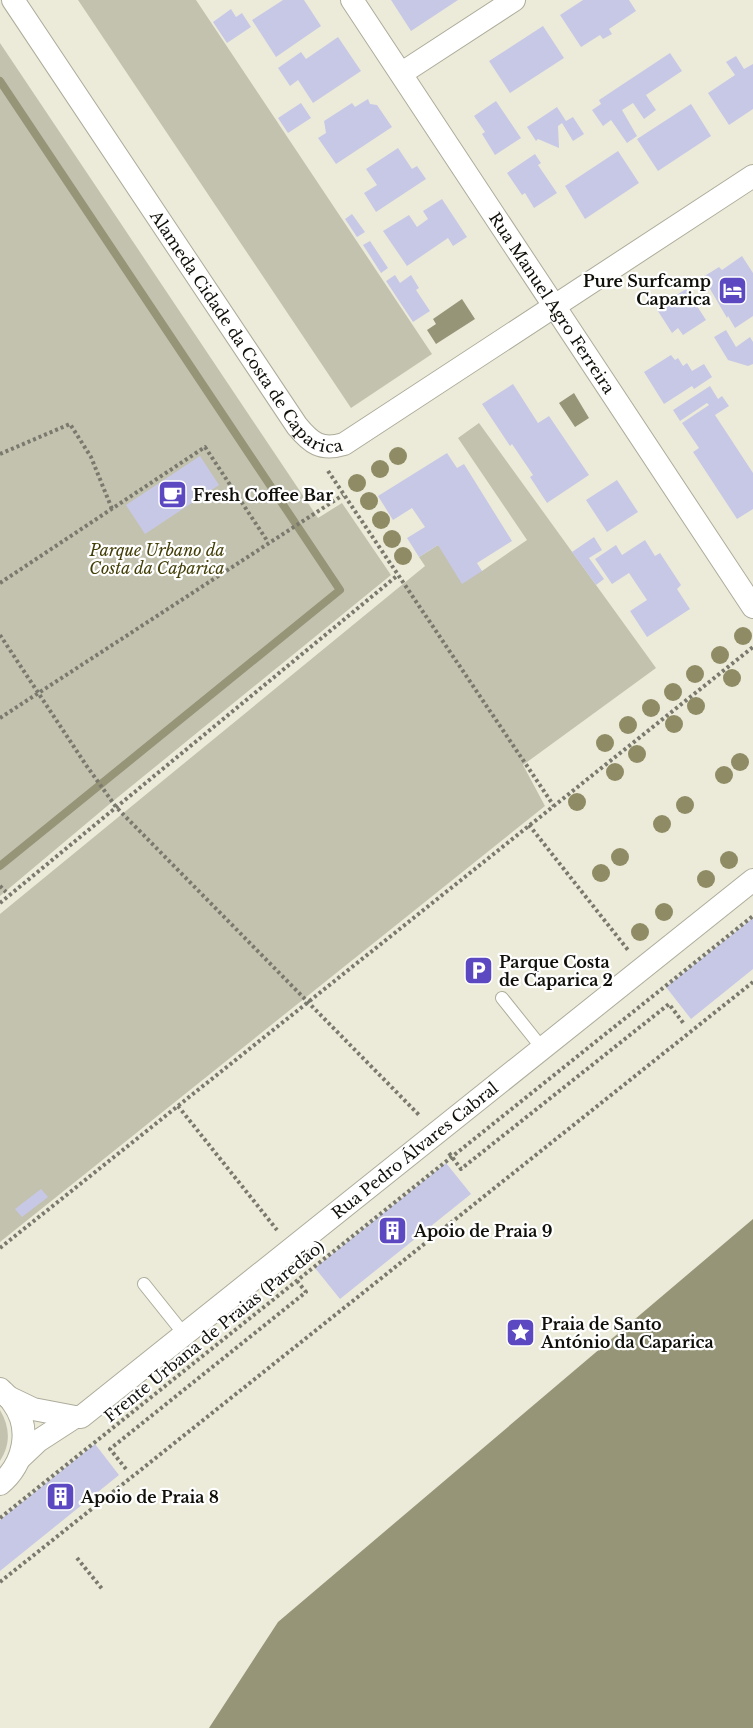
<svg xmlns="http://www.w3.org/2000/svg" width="753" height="1728" viewBox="0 0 753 1728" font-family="'Libre Baskerville',serif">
<rect width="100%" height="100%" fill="#ecebd9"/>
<!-- green -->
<path fill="#c3c2af" d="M78,0H196L432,354L351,408Z
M0,43L318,518L342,503L391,575L112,802L0,896Z
M479,423L656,668L523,765L545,806L0,1242V914L425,566L419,557L438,545L482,571L527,540L458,438Z
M0,1410C10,1427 11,1444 0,1461Z"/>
<!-- water -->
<path fill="#979577" d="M462,299L475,319L436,344L427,330L436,324L433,319Z
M574,393L589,418L575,427L559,403Z
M753,1219V1728H209L278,1622Z"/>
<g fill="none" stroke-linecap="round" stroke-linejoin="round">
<!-- stream -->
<path stroke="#979577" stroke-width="8" d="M0,81L340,590L0,866"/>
</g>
<!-- building -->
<path fill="#c7c8e6" d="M283,0H304L321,26L276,57L252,20Z
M391,0H458L411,31Z
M583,0H629L636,11L609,29L612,34L603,39L600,35L581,47L560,15Z
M231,9L236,17L242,13L251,27L227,43L213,22Z
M543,26L564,58L510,93L489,61Z
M338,37L361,71L313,103L298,80L290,86L278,68L301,52L306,59Z
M670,53L682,71L646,95L656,110L644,119L633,103L622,110L637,136L627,143L611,120L603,126L592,110L601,104L599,100Z
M736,56L744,69L753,64V109L729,125L708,93L735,75L726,62Z
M368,99L370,104L377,105L392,127L336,164L318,138L326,133L324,121L352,103L355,107Z
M496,101L521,138L495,155L482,134L485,132L474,116Z
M301,103L311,118L288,133L278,118Z
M691,104L711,136L658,171L637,139Z
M557,107L566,121L573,117L584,134L573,141L562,123L558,126L559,148L538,139L536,141L527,127Z
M398,148L412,169L417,166L426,179L376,212L364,193L377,185L366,169Z
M618,151L639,183L585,219L565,186Z
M535,154L541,163L538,165L557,193L534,208L525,193L522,195L507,173Z
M442,199L467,237L453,246L448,238L407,266L383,231L409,215L417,227L428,219L423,211Z
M352,214L365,232L357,237L345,219Z
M370,241L388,268L381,273L363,245Z
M742,256L753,273V316L735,328L728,316L727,318L703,277L719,267L722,270Z
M395,275L400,283L411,275L419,288L416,290L430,311L413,322L386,281Z
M686,289L706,320L683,335L678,328L672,333L656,308Z
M726,330L736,347L750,337L753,342V364L748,366L728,360L714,337Z
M671,355L675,360L678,358L683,366L687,363L692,371L704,364L712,377L694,389L692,386L664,404L644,372Z
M513,384L538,423L549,416L589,475L547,503L530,477L533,475L512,444L510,446L482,404Z
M710,386L718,399L722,396L729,406L715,415L753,473V509L737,519L693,452L699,448L682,423L709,405L707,403L680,421L673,410Z
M447,453L457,468L464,464L512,541L477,563L482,571L462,584L438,545L419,557L407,538L425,527L412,508L393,520L378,496Z
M200,456L219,485L145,534L126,505Z
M617,480L638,512L607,532L586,500Z
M594,537L602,550L589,558L604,579L596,585L572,552Z
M645,540L655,556L660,553L681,585L677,589L690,609L647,637L630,611L647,600L629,573L612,584L595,559L616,545L622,555Z
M753,918V969L691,1019L666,987Z
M446,1163L471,1194L340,1299L315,1268Z
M41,1189L48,1197L22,1217L15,1209Z
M95,1444L119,1475L0,1571V1520Z"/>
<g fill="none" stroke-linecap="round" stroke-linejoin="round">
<defs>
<path id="service" d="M502,998L542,1048
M144,1284L184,1334"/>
<g id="minor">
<path id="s1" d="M13,0L297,426C311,443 321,451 344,444L753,176"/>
<path id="s2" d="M352,0L753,607"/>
<path d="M402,73L514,0"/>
<path d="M0,1389C4,1393 10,1398 13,1403C32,1429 24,1464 0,1484"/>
<path d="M8,1397L33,1409L75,1417"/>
<path id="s3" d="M20,1458L38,1441L75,1417H81L753,880"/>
</g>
</defs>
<!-- service casing -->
<use href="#service" stroke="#aeac9b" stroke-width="14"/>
<!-- minor casing -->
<use href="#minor" stroke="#aeac9b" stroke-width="24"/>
<!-- path -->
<path stroke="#7a796d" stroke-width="4" stroke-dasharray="3 3" stroke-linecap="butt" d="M0,454L70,424L91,457L112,509
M328,471L554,806
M0,583L205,447L268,542
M0,635L86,765L116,807L420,1116
M0,718L343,495
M529,825L628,950
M0,886L6,892
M0,903L398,575
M178,1106L277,1230
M449,1153L461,1169L669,1004L684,1024
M0,1248L753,647
M126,1469L110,1449L306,1292L297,1281
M0,1518L753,916
M77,1558L103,1590
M0,1582L753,982"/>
<!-- service -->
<use href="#service" stroke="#fff" stroke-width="12"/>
<!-- minor -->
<use href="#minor" stroke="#fff" stroke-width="22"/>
</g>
<!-- trees -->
<g fill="#8f8c65">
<circle cx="398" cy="456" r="9"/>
<circle cx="380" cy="469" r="9"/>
<circle cx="357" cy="483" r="9"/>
<circle cx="369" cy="501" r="9"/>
<circle cx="381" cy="520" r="9"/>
<circle cx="392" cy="539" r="9"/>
<circle cx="403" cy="556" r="9"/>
<circle cx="743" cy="636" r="9"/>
<circle cx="720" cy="655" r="9"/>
<circle cx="695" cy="674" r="9"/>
<circle cx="732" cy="678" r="9"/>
<circle cx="673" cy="692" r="9"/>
<circle cx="696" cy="706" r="9"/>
<circle cx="651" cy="708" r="9"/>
<circle cx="674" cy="724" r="9"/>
<circle cx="628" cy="725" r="9"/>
<circle cx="605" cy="743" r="9"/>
<circle cx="637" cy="754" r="9"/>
<circle cx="740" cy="762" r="9"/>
<circle cx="615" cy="772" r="9"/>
<circle cx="724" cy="775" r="9"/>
<circle cx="577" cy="802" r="9"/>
<circle cx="685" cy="805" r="9"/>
<circle cx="662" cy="824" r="9"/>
<circle cx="620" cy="857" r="9"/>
<circle cx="729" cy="860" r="9"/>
<circle cx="601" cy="873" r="9"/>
<circle cx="706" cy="879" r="9"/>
<circle cx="664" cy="912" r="9"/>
<circle cx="640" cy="932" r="9"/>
</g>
<!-- icons -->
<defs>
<symbol id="hotel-square" viewBox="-11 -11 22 22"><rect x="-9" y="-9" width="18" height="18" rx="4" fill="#5c49c1" stroke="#fff"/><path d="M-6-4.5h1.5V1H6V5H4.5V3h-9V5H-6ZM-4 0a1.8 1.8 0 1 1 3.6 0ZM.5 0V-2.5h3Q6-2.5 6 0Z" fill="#fff"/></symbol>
<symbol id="cafe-square" viewBox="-11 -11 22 22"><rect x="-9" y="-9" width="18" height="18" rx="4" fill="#5c49c1" stroke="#fff"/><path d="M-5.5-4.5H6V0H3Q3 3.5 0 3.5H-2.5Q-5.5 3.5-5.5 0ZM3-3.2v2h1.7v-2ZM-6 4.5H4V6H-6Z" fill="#fff"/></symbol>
<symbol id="parking-square" viewBox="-11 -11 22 22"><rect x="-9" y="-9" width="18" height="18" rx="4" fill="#5c49c1" stroke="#fff"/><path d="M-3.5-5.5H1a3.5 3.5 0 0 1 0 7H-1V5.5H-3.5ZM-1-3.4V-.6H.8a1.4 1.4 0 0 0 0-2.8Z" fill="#fff"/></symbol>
<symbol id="building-square" viewBox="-11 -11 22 22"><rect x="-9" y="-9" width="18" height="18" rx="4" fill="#5c49c1" stroke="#fff"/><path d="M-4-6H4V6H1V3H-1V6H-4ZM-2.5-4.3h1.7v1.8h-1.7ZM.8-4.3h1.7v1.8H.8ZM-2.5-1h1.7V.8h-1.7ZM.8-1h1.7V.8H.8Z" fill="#fff"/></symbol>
<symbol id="sight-square" viewBox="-11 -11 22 22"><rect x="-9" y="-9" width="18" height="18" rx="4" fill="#5c49c1" stroke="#fff"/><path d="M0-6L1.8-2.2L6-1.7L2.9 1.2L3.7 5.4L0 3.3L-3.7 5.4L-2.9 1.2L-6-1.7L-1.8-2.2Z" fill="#fff"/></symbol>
</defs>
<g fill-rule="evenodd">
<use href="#hotel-square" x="716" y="274" width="33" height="33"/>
<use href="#cafe-square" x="156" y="478" width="33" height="33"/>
<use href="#parking-square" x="462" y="954" width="33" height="33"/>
<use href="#building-square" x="376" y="1214" width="33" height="33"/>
<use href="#sight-square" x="504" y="1316" width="33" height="33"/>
<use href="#building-square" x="44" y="1480" width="33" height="33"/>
</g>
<g text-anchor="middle" stroke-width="4.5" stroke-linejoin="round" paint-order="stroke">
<!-- poi labels -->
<g font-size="16" font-weight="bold" fill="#100f09" stroke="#fff" text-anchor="start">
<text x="711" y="287" text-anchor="end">Pure Surfcamp<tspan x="711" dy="18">Caparica</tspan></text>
<text x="193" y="501">Fresh Coffee Bar</text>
<text x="499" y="968">Parque Costa<tspan x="499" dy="18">de Caparica 2</tspan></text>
<text x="414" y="1237">Apoio de Praia 9</text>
<text x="541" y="1330">Praia de Santo<tspan x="541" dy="18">António da Caparica</tspan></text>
<text x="81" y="1503">Apoio de Praia 8</text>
</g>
<!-- street labels -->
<g font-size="16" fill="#100f09" stroke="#fff">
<text dy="6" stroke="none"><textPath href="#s2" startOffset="363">Rua Manuel Agro Ferreira</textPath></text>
<text dy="6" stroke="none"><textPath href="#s1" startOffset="410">Alameda Cidade da Costa de Caparica</textPath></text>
<text dy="6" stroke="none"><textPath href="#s3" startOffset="502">Rua Pedro Álvares Cabral</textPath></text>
<text transform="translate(214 1331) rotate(-39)" y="6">Frente Urbana de Praias (Paredão)</text>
</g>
<!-- park labels -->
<g font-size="16" font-style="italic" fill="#433e06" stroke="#fff">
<text x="157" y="556">Parque Urbano da<tspan x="157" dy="18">Costa da Caparica</tspan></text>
</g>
</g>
</svg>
